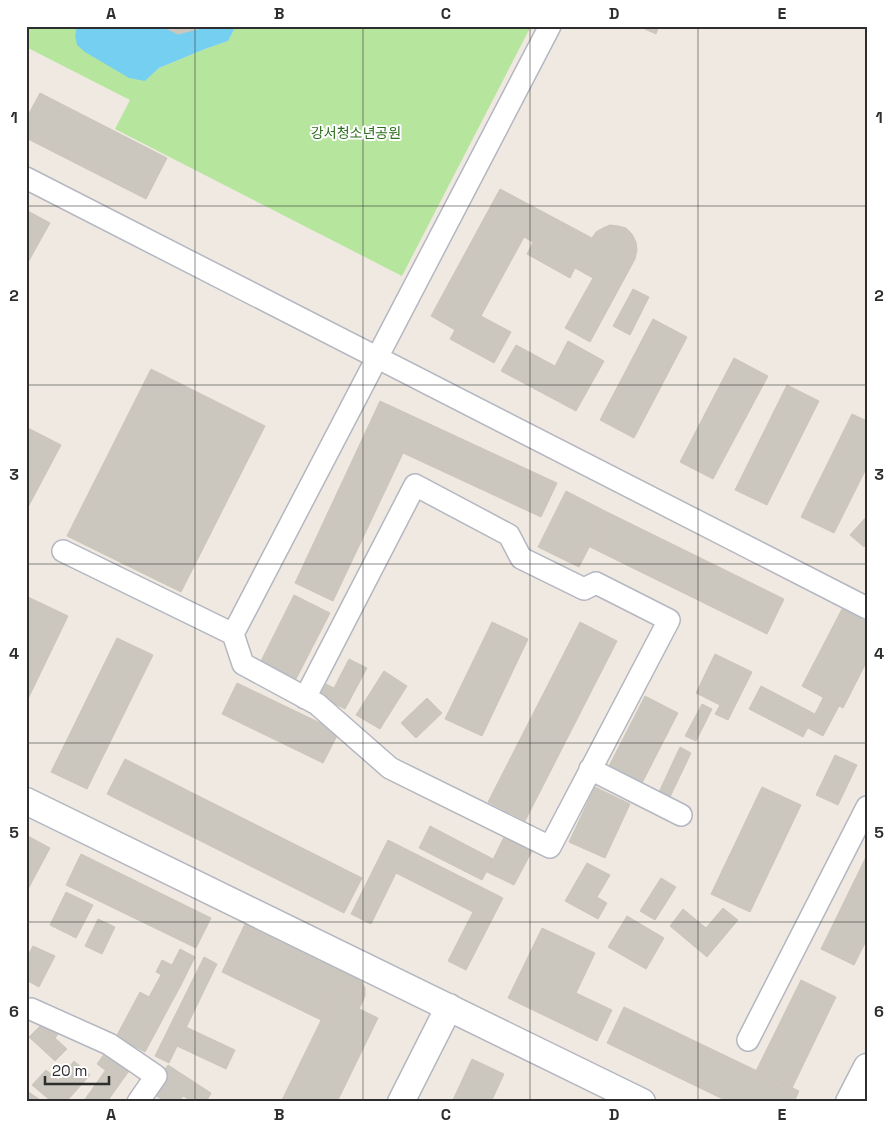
<svg xmlns="http://www.w3.org/2000/svg" width="893" height="1128" viewBox="0 0 893 1128" font-family="'Space Grotesk','Noto Sans KR',sans-serif">
<rect width="100%" height="100%" fill="#efe9e1"/>
<!-- green -->
<path fill="#b6e59e" d="M29,26H77L75,35L145,81L159,68L205,49L228,41L236,26H531L402,276L115,129L130,100L26,47V32Z"/>
<!-- water -->
<path fill="#75cff0" d="M77,26H161L178,34L209,26H236L228,41L205,49L159,68L145,81L129,78L85,52L77,45L75,35Z"/>
<!-- building -->
<path fill="#cbc7bf" stroke="#cbc5ba" d="M161,26H209L178,34Z
M638,26H659L656,34Z
M40,93L167,158L146,199L26,138V119Z
M500,189L592,238L596,232L603,228L610,225L618,226L626,228L632,234L636,242L637,250L635,259L590,342L565,328L593,278L575,268L570,278L527,254L533,242L524,237L481,316L511,332L494,363L450,339L455,330L431,316Z
M26,210L50,223L27,264H26Z
M633,289L649,297L630,335L613,326Z
M653,319L687,337L634,438L600,420Z
M568,341L604,361L576,411L501,371L516,345L555,366Z
M734,358L768,376L713,479L680,462Z
M151,369L265,426L181,592L67,536Z
M787,385L819,401L767,505L735,490Z
M380,401L557,483L541,517L403,453L333,601L295,583Z
M852,414L867,421V467L834,533L801,517Z
M26,427L61,445L26,511Z
M566,491L607,512L579,567L538,547Z
M607,512L784,599L767,634L590,547Z
M867,516V544L864,547L850,535Z
M294,595L330,613L296,679L261,661Z
M28,597L68,616L26,703V602Z
M842,609L867,622V661L843,708L802,686Z
M492,622L528,639L482,736L445,719Z
M580,622L617,641L525,821L488,802Z
M117,638L153,655L87,789L51,772Z
M715,654L752,672L728,720L715,714L720,705L696,693Z
M349,659L367,668L345,709L320,696L326,684L334,688Z
M384,671L407,686L380,729L356,715Z
M237,683L339,732L323,763L222,714Z
M761,686L815,714L803,737L749,709Z
M645,696L678,713L641,785L608,768Z
M427,698L442,713L416,738L401,723Z
M823,698L839,706L823,736L808,728Z
M702,704L712,709L696,741L685,736Z
M680,747L691,753L670,797L659,792Z
M835,755L857,765L838,805L816,795Z
M125,759L362,878L344,913L107,794Z
M595,787L630,804L605,858L569,842Z
M762,787L801,805L750,912L711,894Z
M430,826L493,859L482,880L419,848Z
M26,835L50,848L26,893Z
M504,837L532,851L514,885L487,872Z
M388,840L503,898L466,970L448,961L473,912L396,873L371,924L351,914Z
M81,854L211,918L196,948L66,885Z
M867,855V939L854,965L821,949Z
M587,863L610,875L597,897L607,903L598,919L565,901Z
M661,878L676,887L655,920L640,911Z
M66,892L93,905L76,938L50,925Z
M723,908L738,920L707,957L670,926L683,909L706,928Z
M627,916L664,938L646,969L608,947Z
M98,919L115,927L102,954L85,946Z
M246,922L345,970L321,1020L222,972Z
M542,928L595,953L576,993L612,1010L597,1041L508,998Z
M33,946L55,956L39,987L26,980V959Z
M180,949L195,957L181,985L156,972L162,960L172,965Z
M204,957L217,964L169,1063L155,1056Z
M345,970L359,977L365,988V996L359,1009L333,996Z
M161,975L181,985L145,1052L116,1037L140,992L149,997Z
M801,980L836,997L792,1088L756,1071Z
M333,996L378,1018L337,1102H281Z
M624,1007L799,1091L794,1102H729L607,1043Z
M45,1021L59,1033L55,1038L67,1049L55,1061L29,1037Z
M186,1027L235,1050L226,1069L177,1046Z
M107,1050L132,1067L121,1082L97,1064Z
M472,1059L504,1074L491,1102H452Z
M74,1061L90,1075L66,1102H52L32,1085L46,1070L58,1080Z
M168,1065L211,1093L206,1102H193L183,1096L179,1102H166L150,1092Z
M105,1071L121,1082L107,1102H83Z
M27,1091L42,1101L26,1102Z"/>
<g fill="none" stroke-linecap="round" stroke-linejoin="round">
<defs>
<path id="minor" d="M26,178L867,608
M63,551L233,634L550,26
M233,634L243,664L317,704L390,768L550,847L669,620L596,583L584,589L521,558L509,535L415,485L305,698
M590,769L681,815
M31,1009L109,1044L156,1076L138,1102
M748,1040L867,807"/>
<path id="tertiary" d="M26,801L642,1102
M401,1102L449,1007
M849,1102L867,1067"/>
</defs>
<!-- minor casing -->
<use href="#minor" stroke="#b4b7c1" stroke-width="24"/>
<!-- tertiary casing -->
<use href="#tertiary" stroke="#b4b7c1" stroke-width="29"/>
<!-- minor -->
<use href="#minor" stroke="#fff" stroke-width="21"/>
<!-- tertiary -->
<use href="#tertiary" stroke="#fff" stroke-width="26"/>
</g>
<!-- grid -->
<path fill="none" stroke="#2e2e2e" stroke-width="1" stroke-opacity="0.55" d="M195,26V1102M363,26V1102M530,26V1102M698,26V1102M26,206H867M26,385H867M26,564H867M26,743H867M26,922H867"/>
<g text-anchor="middle" stroke-width="4" stroke-linejoin="round" paint-order="stroke">
<!-- park labels -->
<g font-size="14" fill="#2c6e1b" stroke="#fff">
<text x="356" y="138">강서청소년공원</text>
</g>
</g>
<!-- border -->
<rect width="893" height="1128" fill="none" stroke="#ffffff" stroke-width="55"/>
<!-- scale -->
<path d="M45 1076v8h64v-8" fill="none" stroke="#2e2e2e" stroke-width="2.5"/>
<text x="52" y="1076" font-size="15" fill="#2e2e2e" stroke="#ffffff" stroke-width="4" paint-order="stroke">20 m</text>
<rect x="28" y="28" width="838" height="1072" fill="none" stroke="#2e2e2e" stroke-width="2"/>
<g font-size="16" text-anchor="middle" font-weight="bold" fill="#2e2e2e">
<text x="111" y="19">A</text>
<text x="279" y="19">B</text>
<text x="446" y="19">C</text>
<text x="614" y="19">D</text>
<text x="782" y="19">E</text>
<text x="14" y="123">1</text>
<text x="879" y="123">1</text>
<text x="14" y="301">2</text>
<text x="879" y="301">2</text>
<text x="14" y="480">3</text>
<text x="879" y="480">3</text>
<text x="14" y="659">4</text>
<text x="879" y="659">4</text>
<text x="14" y="838">5</text>
<text x="879" y="838">5</text>
<text x="14" y="1017">6</text>
<text x="879" y="1017">6</text>
<text x="111" y="1120">A</text>
<text x="279" y="1120">B</text>
<text x="446" y="1120">C</text>
<text x="614" y="1120">D</text>
<text x="782" y="1120">E</text>
</g>
</svg>
